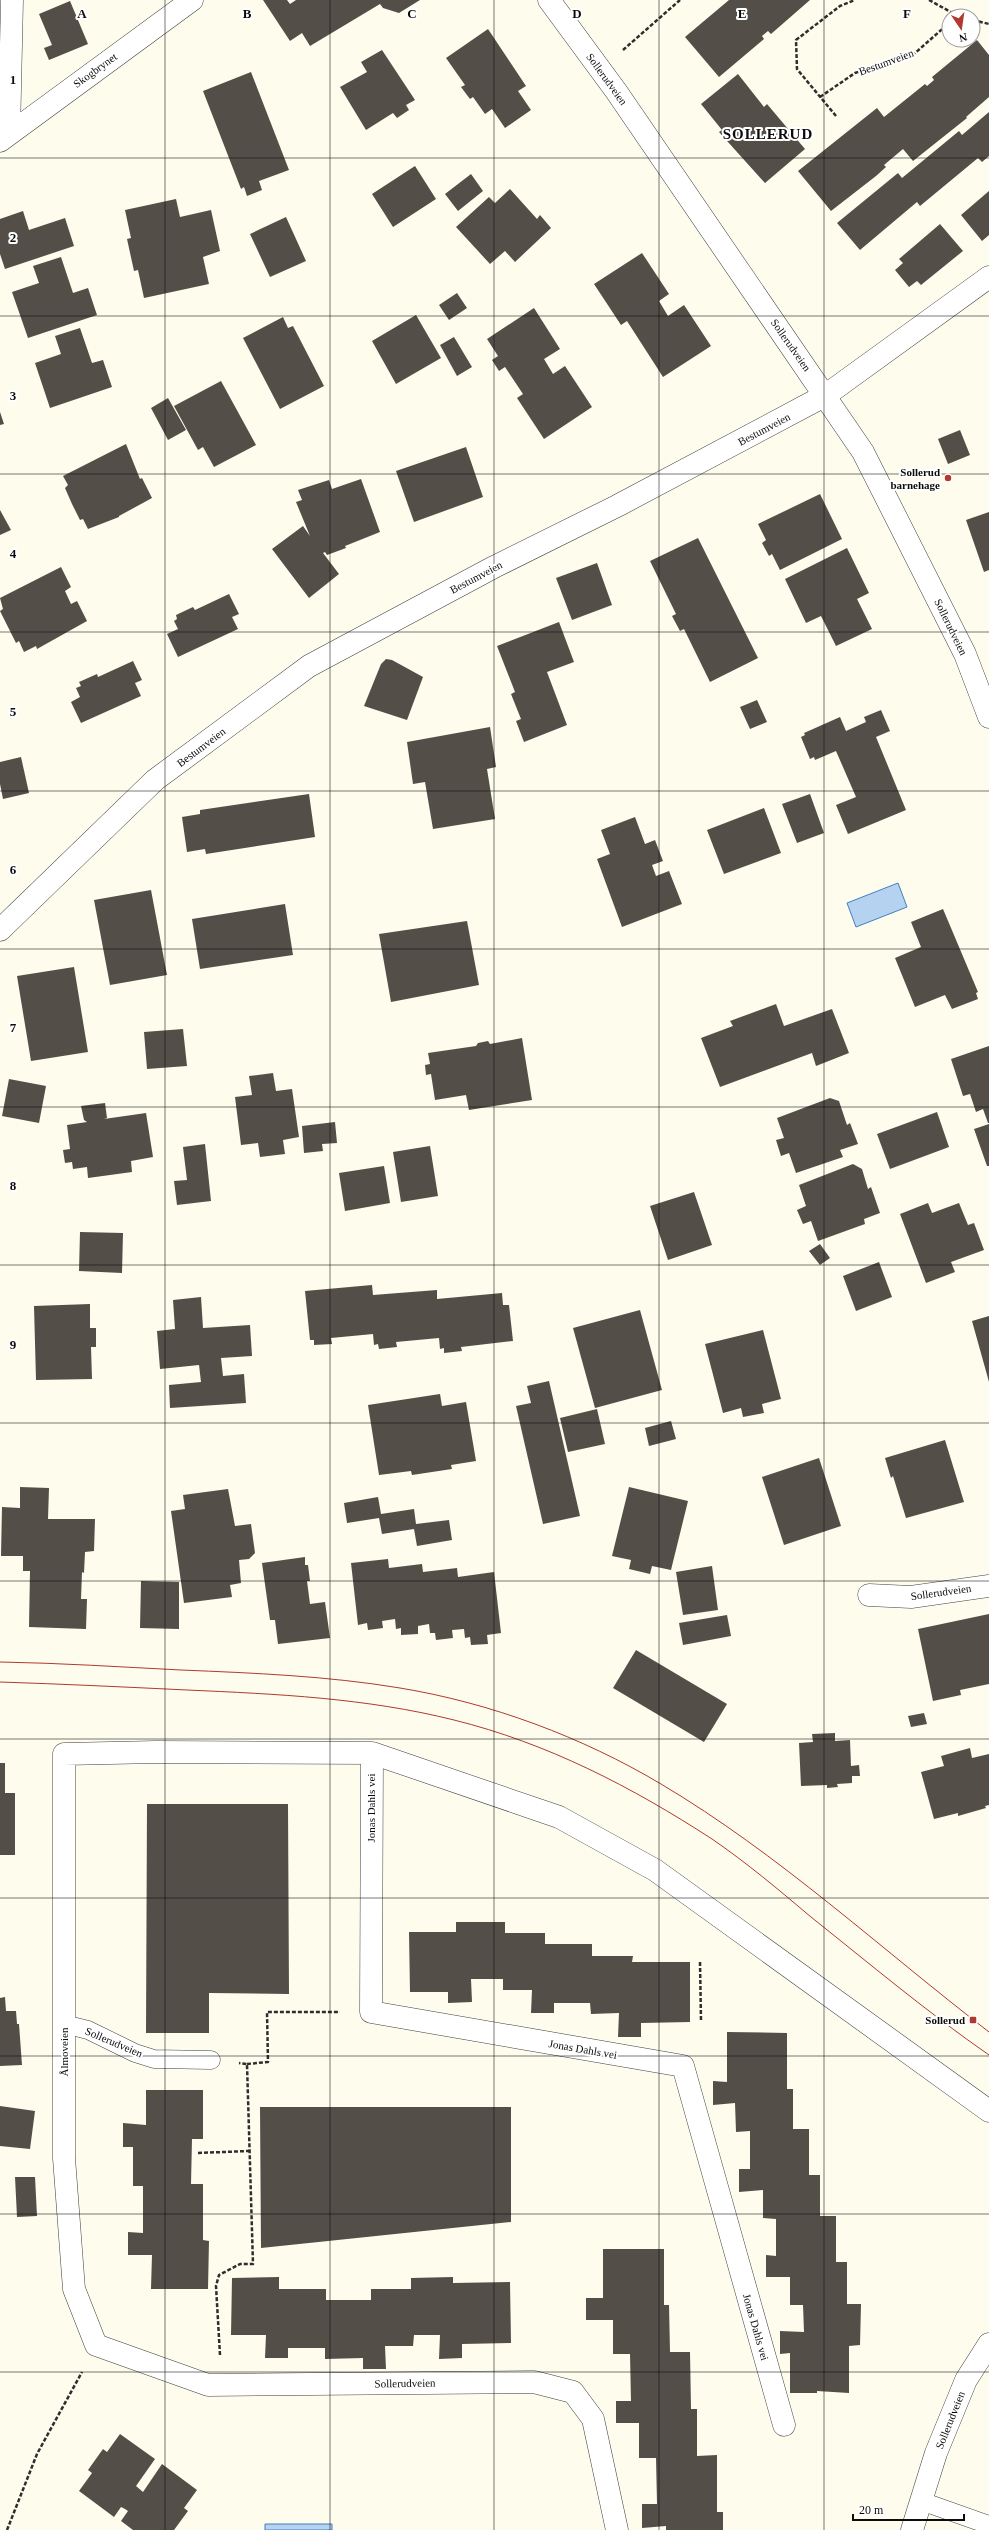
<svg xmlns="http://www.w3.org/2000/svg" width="989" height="2530" viewBox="0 0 989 2530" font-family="'Times New Roman',serif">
<rect width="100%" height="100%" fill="#fefcec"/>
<!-- water -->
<path fill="#b5d3f1" stroke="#427fc2" d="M898,883L907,907L856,927L847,903Z
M265,2524H332V2530H265Z"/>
<!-- building -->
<path fill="#544e49" d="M263,0H287L290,4L296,0H420L399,13L383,8L380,4L310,46L302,33L290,41Z
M729,0H810L771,34L768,31L762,36L764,39L719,77L685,37Z
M70,1L88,44L49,60L44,48L52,45L39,14Z
M488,29L526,86L518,91L531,110L505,128L492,109L485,114L473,97L470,99L461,87L465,85L446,58Z
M977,40L989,55V97L966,117L967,118L913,161L903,149L884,165L886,167L876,176L831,211L798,171L877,108L884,117L925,84L927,86L934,80L932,77Z
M382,50L415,100L406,105L409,110L397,118L393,113L366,130L340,87L367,72L361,62Z
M251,72L289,170L259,181L262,190L247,196L244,187L241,189L203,91Z
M738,74L764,107L767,104L805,149L765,183L719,132L722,130L701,104Z
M989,112V156L982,162L978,158L920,206L917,202L860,250L837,223L898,173L902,178L959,131L962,135Z
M415,166L436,199L393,227L372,194Z
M471,174L483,191L458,211L445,194Z
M510,189L537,219L540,215L551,228L515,262L505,251L490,264L456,227L489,197L495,203Z
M989,191V235L982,241L961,215Z
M176,199L180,217L211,210L220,251L203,257L209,284L144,298L138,270L134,271L127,239L131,238L125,210Z
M23,211L29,230L65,218L74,246L5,269L0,254V219Z
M286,217L306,261L270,277L250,234Z
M940,224L963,251L921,285L917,281L909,287L895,270L903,263L899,259Z
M642,253L669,294L659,301L668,316L684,305L711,346L663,377L627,321L621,325L594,284Z
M61,257L73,293L88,288L97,315L28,338L12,292L39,283L33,266Z
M457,293L467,308L449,320L439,305Z
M534,308L560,349L544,359L553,374L565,366L592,407L544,439L517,398L523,394L505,367L499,371L492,360L498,356L487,339Z
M416,315L441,358L396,384L372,341Z
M283,317L288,328L293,326L324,386L280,409L243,338Z
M80,328L92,363L103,360L112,387L50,408L35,363L61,354L55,336Z
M454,337L472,367L457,376L440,345Z
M221,381L256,445L214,467L203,447L198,450L174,406Z
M168,398L186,430L168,440L151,408Z
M0,412L4,424L0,425Z
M960,430L970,455L948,464L938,439Z
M126,444L140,479L142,478L152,498L119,516V517L88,529L83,519L80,520L72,504L65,488L68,485L63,476Z
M466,447L483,497L414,522L396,471Z
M361,479L380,532L345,546L346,548L327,555L325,552L323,553L339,574L309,598L272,549L303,526L310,536L296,502L302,500L298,490L329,480L332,489Z
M820,494L842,539L780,570L772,554L769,556L762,543L766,540L758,524Z
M0,510L11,530L0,535Z
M989,512V570L984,572L966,520Z
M698,538L758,658L710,682L684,629L680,631L672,616L676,614L650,561Z
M847,548L869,593L857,599L872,629L836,646L821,616L806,623L785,579Z
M597,563L612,605L572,620L556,578Z
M61,567L71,587L65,591L71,604L77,601L87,621L37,649L36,646L24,652L19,641L16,643L0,611L3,609L0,598Z
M229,594L239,614L232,617L238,629L178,657L167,634L178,629L174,621L177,619L176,615L193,607L195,610Z
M559,622L574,662L547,672L567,725L524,742L516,721L521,719L511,694L515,692L497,646Z
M386,659L392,660L423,677L407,720L364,706L381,664Z
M133,661L142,680L135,683L141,696L81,723L71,702L80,697L76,688L81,686L79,682L97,674L98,677Z
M757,700L767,722L750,729L740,707Z
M881,710L890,731L876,737L906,810L848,834L836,805L856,797L836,751L815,760L814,757L810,759L801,737L805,735L804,733L840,717L846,731L866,722L864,717Z
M490,727L496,767L487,769L495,819L433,829L425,782L413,784L407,742Z
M21,757L29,793L3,799L0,784V762Z
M309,794L315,837L206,854L205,849L187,852L182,817L200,814V810Z
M810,794L824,833L797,843L782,804Z
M764,808L781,853L724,874L707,830Z
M635,817L645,844L655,840L663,861L652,865L656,876L669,871L682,904L622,927L597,859L610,854L601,830Z
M151,890L167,975L110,985L94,900Z
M285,904L293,955L200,969L192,919Z
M943,909L978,992L976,993L978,999L952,1009L945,995L915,1007L895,958L921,947L911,922Z
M467,921L479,985L391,1002L379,934Z
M74,967L88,1052L31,1061L17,976Z
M776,1004L784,1026L832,1009L849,1053L816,1066L812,1053L720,1087L701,1038L733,1026L730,1021Z
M183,1029L187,1066L147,1069L144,1032Z
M522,1038L532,1100L469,1110L466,1095L435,1100L431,1074L426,1075L425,1065L430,1064L428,1053L476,1046L478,1043L488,1041L490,1044Z
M989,1046V1123H988L983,1109L976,1112L970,1094L963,1096L951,1059Z
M273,1073L276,1091L292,1089L299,1137L283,1140L285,1154L260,1157L258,1143L241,1145L235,1097L252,1095L249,1076Z
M9,1079L46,1086L39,1123L2,1116Z
M830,1098L839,1101L847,1125L850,1123L858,1144L840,1150L843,1157L796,1173L789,1153L781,1156L776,1140L784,1138L777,1118Z
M105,1103L107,1118L104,1119L146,1113L153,1157L131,1161L132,1172L88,1178L87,1167L73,1169L72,1162L65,1163L63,1150L70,1149L67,1125L87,1122L84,1120L81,1106Z
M937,1112L949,1147L890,1169L877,1134Z
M335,1122L337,1143L322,1144L323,1151L304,1153L302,1126Z
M989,1124V1166H987L974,1129Z
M205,1144L211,1201L177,1205L174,1181L187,1180L183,1147Z
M430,1146L438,1196L401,1202L393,1152Z
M853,1164L862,1169L868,1189L871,1187L880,1213L864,1219L865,1224L818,1241L811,1221L803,1224L797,1210L806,1206L799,1185Z
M384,1166L390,1203L345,1211L339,1173Z
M694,1192L712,1245L668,1260L650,1206Z
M928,1203L932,1213L959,1203L968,1225L974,1223L984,1250L951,1262L955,1272L926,1283L900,1214Z
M80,1232L123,1233L122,1273L79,1271Z
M820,1244L830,1258L820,1265L809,1251Z
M879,1262L892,1297L856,1311L843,1276Z
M372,1285L373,1295L437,1290V1299L502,1293L503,1305H509L513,1341L461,1347L462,1351L444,1353V1348L440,1349L439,1338L396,1342L397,1347L379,1349L378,1344L374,1345L373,1334L331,1338L332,1344L314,1345V1340H310L305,1291Z
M201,1297L203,1328L250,1325L252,1356L221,1358L223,1376L244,1374L246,1403L170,1408L169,1385L201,1382L199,1365L160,1369L157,1331L175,1329L173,1300Z
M90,1304V1328H96V1347H91L92,1379L36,1380L34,1306Z
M640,1310L662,1390L595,1408L573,1328Z
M989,1316V1382L972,1321Z
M763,1330L781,1399L762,1404L764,1413L743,1417L741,1408L723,1413L705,1344Z
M549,1381L580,1516L543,1524L516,1406L531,1403L527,1386Z
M440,1394L442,1406L466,1402L476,1461L451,1465L452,1469L412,1475L411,1471L379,1475L368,1405Z
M597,1409L605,1444L568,1452L560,1418Z
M671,1421L676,1439L649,1446L645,1428Z
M945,1440L964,1502L906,1518L893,1476L891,1478L885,1458Z
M819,1458L841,1526L784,1545L762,1477Z
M20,1487L49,1488L48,1519H95L94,1551L85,1552L84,1573L82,1572L81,1599H87L86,1629L29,1627L30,1571H23V1556H1L2,1507L20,1508Z
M629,1487L688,1501L671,1570L652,1566L650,1574L629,1569L631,1560L612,1556Z
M228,1489L235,1526L251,1524L255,1553L249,1559L239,1560L241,1583L230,1585L232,1597L184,1603L171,1511L185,1509L183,1495Z
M378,1497L381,1514L414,1509L416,1524L449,1520L452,1540L417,1546L414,1529L382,1534L379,1518L347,1523L344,1503Z
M305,1557V1565H308L310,1581H307L310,1604L325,1602L330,1638L278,1644L275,1620H270L262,1563Z
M388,1559L389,1568L422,1564L423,1572L457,1568L458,1577L494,1572L501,1633L487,1635L488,1644L471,1645L470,1637L465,1638L464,1629L452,1630L453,1638L436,1640L435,1633H430L429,1624L418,1626V1634L401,1635V1628L396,1629L395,1619L382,1621L383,1628L368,1630L367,1623L358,1625L351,1563Z
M712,1566L718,1610L683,1615L676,1572Z
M141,1581L179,1582V1629L140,1628Z
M989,1614V1684L960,1690L961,1695L933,1701L918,1629Z
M727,1615L731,1636L683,1645L679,1623Z
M636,1650L727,1704L704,1742L613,1688Z
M924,1713L927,1724L911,1727L908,1716Z
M835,1733V1741L850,1740L851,1766L859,1765L860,1776H852V1783L837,1784L838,1787L827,1788V1785L801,1786L799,1743L813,1742L812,1734Z
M970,1748L972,1758L989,1754V1805L985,1806L986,1808L958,1816V1813L934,1819L921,1772L944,1766L941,1756Z
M0,1763H5V1793H15V1855H0Z
M147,1804H288L289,1994L209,1993V2033H146Z
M456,1922H505V1933H545V1944H592V1956H633L632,1962H690V2022L641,2023V2037H618L619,2013L591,2014L590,2003H554V2013H531L532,1990H503V1979H471L472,2002L448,2003V1992H410L409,1932H456Z
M5,1997L6,2011H16L17,2024H19L22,2065L0,2066V1998Z
M727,2032L787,2033V2089H793V2129H809V2175H820V2216H836V2262H847V2304H861L860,2345L849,2346V2393L817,2391V2393H790V2353L780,2354V2331L804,2332L803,2305H790V2277H766V2255L776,2256V2219L763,2218V2190L739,2192V2169H750V2131L736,2132L735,2103L713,2105V2081L727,2082Z
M146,2090H203V2139H192L191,2184H203V2240L209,2241L208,2289H151L152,2255H128V2232L143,2233V2186H133V2147H123V2123L146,2125Z
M0,2106L35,2111L30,2149L0,2146Z
M260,2107H511V2222L261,2248Z
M15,2177H35L37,2216L17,2217Z
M603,2249H664V2305H669L670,2352H690L691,2409H697V2456L717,2455V2512H723V2530H666V2526L642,2528V2504H657L656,2458H639V2423H616V2401H631L630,2354H613V2320H586V2298H603Z
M279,2277V2289H326V2300H371V2289H411V2278L453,2277V2283L510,2282L511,2343L462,2344V2358L439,2359L440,2335H414L413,2346H385L386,2369H363V2358L325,2359V2348H288V2358H265L266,2335H231L232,2278Z
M120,2434L155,2459L136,2486L143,2492L162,2464L197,2490L184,2508L188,2511L174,2530H133L121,2521L128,2511L125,2509L121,2507L114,2517L79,2491L92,2473L88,2470L103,2449L107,2452Z"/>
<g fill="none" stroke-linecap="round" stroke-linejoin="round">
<defs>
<path id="service" d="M64,2024L88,2030L135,2053L154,2059L211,2060
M921,2501L989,2525"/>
<path id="minor" d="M549,0L616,91L863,452L965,654L989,717
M9,133L12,0
M0,141L192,0
M869,1595L911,1597L989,1586
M372,1753L371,2012L683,2066L784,2425
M617,2530L593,2419L573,2392L534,2382L208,2385L96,2345L74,2289L64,2158V1754L156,1752L372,1753L559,1817L655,1870L989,2111
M912,2530L936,2453L966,2380L989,2344"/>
<path id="tertiary" d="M0,930L155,780L309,666L494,567L617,506L826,395L989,277"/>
</defs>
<!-- service casing -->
<use href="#service" stroke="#3f3f3f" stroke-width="19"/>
<!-- minor casing -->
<use href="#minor" stroke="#3f3f3f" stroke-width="23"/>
<!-- tertiary casing -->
<use href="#tertiary" stroke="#3f3f3f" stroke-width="23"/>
<!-- path -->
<path stroke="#2e2e2e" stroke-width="2.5" stroke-dasharray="4 2" stroke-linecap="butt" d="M929,0L958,16
M973,20L989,24
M623,50L680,0
M820,97L855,73L914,54L949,23
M836,116L797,69L796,40L840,6L855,0
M700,1962L701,2021
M247,2064L268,2062L267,2012H340
M198,2153L249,2151
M220,2355L216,2286L219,2275L240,2264H253L247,2064L239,2063
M7,2530L37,2454L82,2372"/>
<!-- service -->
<use href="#service" stroke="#fff" stroke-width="18"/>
<!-- minor -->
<use href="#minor" stroke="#fff" stroke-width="22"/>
<!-- tertiary -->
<use href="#tertiary" stroke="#fff" stroke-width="22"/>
<!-- tram -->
<path stroke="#b03a2f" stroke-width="1" d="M0,1662C60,1663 121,1667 181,1670C254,1673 328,1676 400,1688C491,1703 582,1737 661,1784C779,1854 881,1949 989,2032
M0,1682C62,1684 124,1687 187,1690C277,1694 366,1698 454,1720C547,1743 632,1787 712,1839C747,1863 779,1890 811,1917C870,1964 927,2012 989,2055"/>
</g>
<!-- grid -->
<path fill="none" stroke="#0c0c0c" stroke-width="1" stroke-opacity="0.55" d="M165,0V2530M330,0V2530M494,0V2530M659,0V2530M824,0V2530M0,158H989M0,316H989M0,474H989M0,632H989M0,791H989M0,949H989M0,1107H989M0,1265H989M0,1423H989M0,1581H989M0,1739H989M0,1898H989M0,2056H989M0,2214H989M0,2372H989"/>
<!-- markers -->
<g fill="#b03a2f" stroke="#fff" stroke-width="1.5">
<circle cx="948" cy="478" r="4"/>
<rect x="969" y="2016" width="8" height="8" rx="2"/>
</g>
<g text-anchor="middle" stroke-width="4" stroke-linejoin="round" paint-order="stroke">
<!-- street labels -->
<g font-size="11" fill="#0c0c0c" stroke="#fff">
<text transform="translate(886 62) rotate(-20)" y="4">Bestumveien</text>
<text transform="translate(95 70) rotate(-36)" y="4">Skogbrynet</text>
<text transform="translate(607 79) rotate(54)" y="4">Sollerudveien</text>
<text transform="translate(791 345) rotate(55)" y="4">Sollerudveien</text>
<text transform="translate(764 429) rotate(-28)" y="4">Bestumveien</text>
<text transform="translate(476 577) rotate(-28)" y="4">Bestumveien</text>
<text transform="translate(951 627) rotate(64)" y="4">Sollerudveien</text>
<text transform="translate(201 747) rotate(-37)" y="4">Bestumveien</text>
<text transform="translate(941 1592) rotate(-8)" y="4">Sollerudveien</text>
<text transform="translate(371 1808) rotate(-90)" y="4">Jonas Dahls vei</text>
<text transform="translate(114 2042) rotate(23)" y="4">Sollerudveien</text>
<text transform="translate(583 2049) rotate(10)" y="4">Jonas Dahls vei</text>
<text transform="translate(64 2052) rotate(-90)" y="4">Ålmoveien</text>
<text transform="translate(756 2327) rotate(74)" y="4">Jonas Dahls vei</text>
<text transform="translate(405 2383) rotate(-1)" y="4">Sollerudveien</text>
<text transform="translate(950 2420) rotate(-68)" y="4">Sollerudveien</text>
</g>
<!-- poi labels -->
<g font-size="11" font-weight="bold" fill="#0c0c0c" stroke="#fff" text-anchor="end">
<text x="940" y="476">Sollerud<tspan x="940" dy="13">barnehage</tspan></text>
<text x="965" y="2024">Sollerud</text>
</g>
<!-- district labels -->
<g font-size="15" font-weight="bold" letter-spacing="1" fill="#0c0c0c" stroke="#fff">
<text x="768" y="139">SOLLERUD</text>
</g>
</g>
<g font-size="13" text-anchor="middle" font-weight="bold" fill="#0c0c0c" stroke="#fff" stroke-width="4" stroke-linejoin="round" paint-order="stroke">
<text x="82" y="18">A</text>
<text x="247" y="18">B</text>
<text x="412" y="18">C</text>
<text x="577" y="18">D</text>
<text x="742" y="18">E</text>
<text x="907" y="18">F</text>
<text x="13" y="84">1</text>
<text x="13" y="242">2</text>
<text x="13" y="400">3</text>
<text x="13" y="558">4</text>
<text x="13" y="716">5</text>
<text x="13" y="874">6</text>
<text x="13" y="1032">7</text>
<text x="13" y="1190">8</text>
<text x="13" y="1349">9</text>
</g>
<!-- north arrow -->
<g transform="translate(961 28) rotate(167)"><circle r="19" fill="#ffffff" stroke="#9e9e9e"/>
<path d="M0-3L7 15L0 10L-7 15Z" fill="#b03a2f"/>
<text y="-6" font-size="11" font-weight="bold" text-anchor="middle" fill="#0c0c0c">N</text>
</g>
<!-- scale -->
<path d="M853 2514v6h111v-6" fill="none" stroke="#0c0c0c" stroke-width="2"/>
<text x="859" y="2514" font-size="12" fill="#0c0c0c" stroke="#ffffff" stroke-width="3" paint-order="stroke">20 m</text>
</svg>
